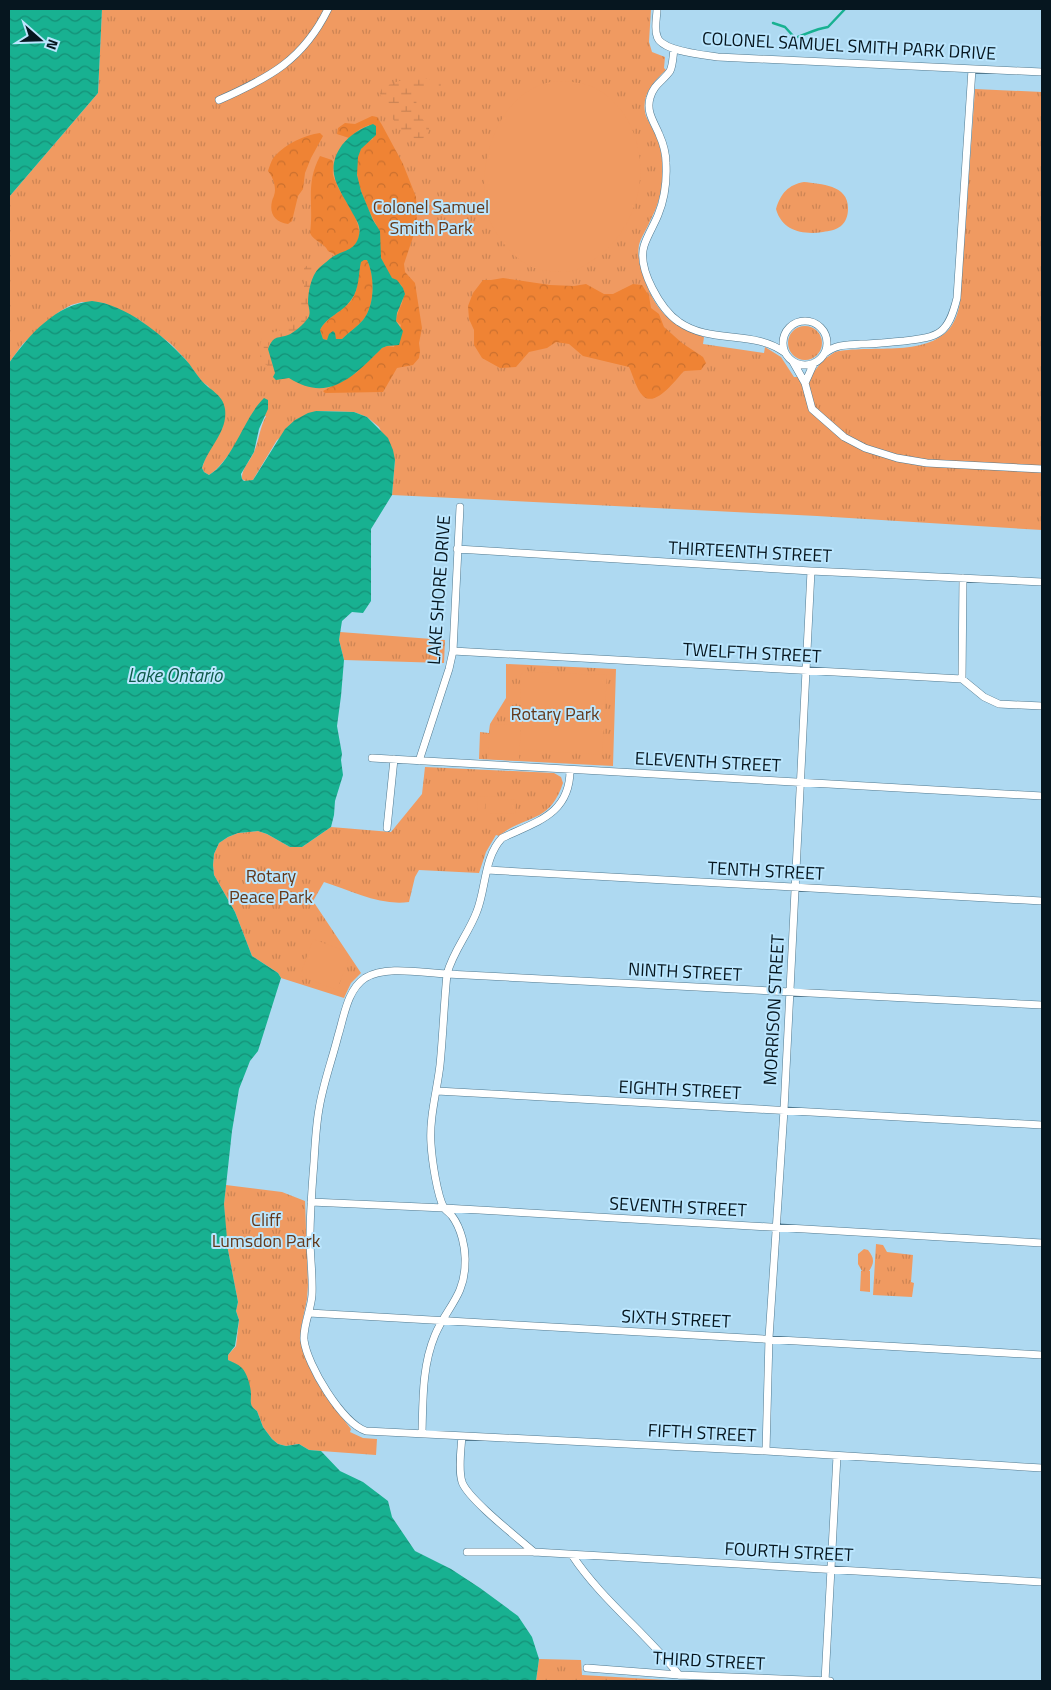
<svg xmlns="http://www.w3.org/2000/svg" width="1051" height="1690" viewBox="0 0 1051 1690" font-family="'Titillium Web',sans-serif">
<defs>
<pattern id="grass-tufts" width="24" height="20" patternUnits="userSpaceOnUse" patternTransform="scale(1.25)"><rect width="24" height="20" fill="#f09a61"/><path d="M3 7l-1-3M5 7V3M7 7l1-3M15 17l-1-3M17 17v-4M19 17l1-3" fill="none" stroke="#cc8454"/></pattern>
<pattern id="forest-crowns" width="20" height="18" patternUnits="userSpaceOnUse" patternTransform="scale(1.25)"><rect width="20" height="18" fill="#ef8334"/><path d="M2 6a3 3 0 1 1 6 0M12 15a3 3 0 1 1 6 0" fill="none" stroke="#cb702e"/></pattern>
<pattern id="wetland-marsh" width="20" height="14" patternUnits="userSpaceOnUse" patternTransform="scale(1.25)"><rect width="20" height="14" fill="#f09a61"/><path d="M1 5h8M5 5V1M11 12h8M15 12V8" fill="none" stroke="#cc8454"/></pattern>
<pattern id="water-waves" width="16" height="10" patternUnits="userSpaceOnUse" patternTransform="scale(1.25)"><rect width="16" height="10" fill="#18b191"/><path d="M0 5q4-4 8 0t8 0" fill="none" stroke="#148f76"/></pattern>
</defs>
<rect width="100%" height="100%" fill="#aed9f1"/>
<!-- grass -->
<path fill="url(#grass-tufts)" d="M102,9H651L649,42L652,52L665,57L664,68L666,70C653,82 640,96 646,116C650,125 656,134 659,144C662,154 663,166 662,178C662,193 657,208 650,221C647,229 641,237 639,245C637,256 640,265 643,275C654,309 670,326 704,337L703,344L764,353L765,347L781,357L794,377H810L823,360L835,352C868,344 926,358 950,328C956,320 958,312 960,303L975,89L1042,92V530L817,516L392,495L395,460L379,427L367,417L354,412L316,411L277,440L253,480L247,482L242,479C241,470 249,462 253,454C259,442 259,429 266,416L252,414C245,430 224,467 209,475L204,472L202,468L206,456L222,429L225,410L208,386L202,382L186,360L171,344L138,319L104,303L82,302L71,305L59,312L40,327L22,345L9,363V197L98,93Z
M804,182C821,184 849,185 848,209C848,215 846,222 841,226C836,230 829,231 823,232C803,235 782,231 776,209C781,193 788,185 804,182Z
M788 343a17 17 0 1 1 34 0a17 17 0 1 1-34 0Z
M340,632L445,640L444,663L344,660L339,640Z
M506,664L616,669L613,766L479,759L480,732L489,733L490,724L506,698Z
M425,767L554,773L561,777L563,783C550,824 524,815 499,836L496,835L486,852L479,873L419,870L415,877L409,902C380,906 352,891 324,882L313,901L361,973L351,983L344,998L281,978L278,973L252,956L235,912L214,875L213,865L214,854L219,843L228,837L238,833L258,831L267,834L290,847H302L331,827L391,832L422,794Z
M226,1185L282,1192L305,1201L308,1285L307,1299L301,1328L302,1347L315,1379L326,1397L351,1429L350,1432L363,1438L377,1439L376,1455L321,1451L309,1450L299,1444L286,1446L278,1444L272,1439L263,1427L257,1411L253,1408L250,1404L251,1393L235,1364L228,1360V1355L236,1346L239,1320L236,1311L238,1302L228,1250L225,1223L224,1204Z
M876,1244L883,1245L887,1252L913,1255L911,1282L914,1283L912,1297L873,1295Z
M864,1249L868,1250C874,1258 875,1262 869,1271H870V1292L860,1291L861,1271H862L858,1264V1254Z
M539,1659L581,1660L582,1675L683,1681H536Z"/>
<!-- forest -->
<path fill="url(#forest-crowns)" d="M372,116L377,117L382,125L403,164L416,197L417,225L404,264L405,272L415,283L422,328L419,343L420,351L419,358L413,365L397,368L383,392L325,393L323,391L356,373L382,348L387,346L394,347L401,325L396,321C397,311 405,301 404,292C403,284 397,282 392,278C388,275 383,263 381,258C377,248 381,234 376,224C365,203 340,154 373,139L369,125L360,129L349,138L337,134L338,128L345,123L355,124Z
M320,133L323,136L311,158L305,173L303,189L298,196L292,221L288,224C275,222 269,214 272,201C273,198 275,194 275,190C275,183 272,176 268,171C270,166 271,160 275,156C285,144 305,135 320,133Z
M320,156L332,160C335,165 332,169 333,175C334,179 337,185 339,189C347,205 371,232 352,248C348,252 340,254 335,256L334,254L328,251C324,242 314,242 310,233C314,205 305,184 320,156Z
M364,260H367C375,277 375,305 363,320C357,327 349,332 342,339H336L335,336L330,337L327,340L323,339L320,330C328,315 346,311 354,296C359,285 358,273 361,261Z
M503,278L550,285L574,286L586,284L604,294H613L633,284L642,285L649,296L651,308L659,314L664,327L682,343L703,357L706,363L701,370L684,371C676,379 656,408 643,396C636,389 633,375 629,367L583,356L569,344L556,342L547,348L529,352L516,367L500,368L482,358L474,345V330L469,319L468,306L473,293L483,280H491Z"/>
<!-- wetland -->
<path fill="url(#wetland-marsh)" d="M419,77L440,82L441,85L440,87L422,89L416,97L417,111L429,128V131L421,141C399,138 389,112 380,94L382,88C393,82 407,78 419,77Z
M319,261L323,262L324,264C313,274 308,287 308,302C308,307 311,312 308,317C306,322 297,330 292,333C284,339 269,335 268,349C268,353 273,366 274,371L265,364L260,356V346L262,338L264,335L281,330L291,324L299,314L300,300L304,289V268L309,264Z"/>
<!-- pitch -->
<path fill="#f09a61" d="M558,81C571,82 583,82 595,88C606,93 616,104 623,113C655,159 641,226 596,258C587,264 576,272 565,272C557,272 546,271 538,269C516,264 492,233 487,212C475,162 500,86 558,81Z
M523,672L607,675L602,755L524,749V708L521,706L520,676Z
M490,724L521,725L519,761L488,759Z
M478,796L501,797L502,799L516,800L515,814L486,813V798L484,799V811H477Z
M313,939L345,951L349,958L337,990L300,976Z"/>
<!-- water -->
<path fill="url(#water-waves)" fill-rule="evenodd" d="M9,9H102L98,93L9,197Z
M373,124L376,126V135L361,149L358,157L357,175L361,191L373,220L380,231L381,258L392,278L397,280L403,288L405,294L397,313L396,321L403,331L399,345L387,346L382,348C355,375 329,404 289,378L276,380L273,377L275,373L268,349C274,335 276,339 288,335C294,333 304,324 308,318C311,313 309,309 308,303C308,292 311,276 319,268C324,264 329,259 334,256C345,250 356,250 359,235C361,227 357,221 353,214C340,189 323,172 342,145C350,135 361,128 373,124ZM364,260H367C375,277 375,305 363,320C357,327 349,332 342,339H336L335,333L333,331L329,334L327,340L323,339L320,330C327,316 342,313 351,300C360,288 358,274 361,262Z
M92,301C125,304 163,335 185,359C191,365 195,373 201,380C209,390 223,394 225,409C228,432 208,447 202,468L204,472L209,475C233,461 244,417 264,398L268,400V409L259,429L254,452L241,474L242,479L244,481L253,480L285,429L295,420L308,413L316,411L354,412L367,417L388,438L393,450L395,460L392,495L371,529V601L363,613L352,612L342,621L339,640L344,660L341,696L337,726L342,754L341,760L343,775L335,801L334,815L331,827L302,847H290L267,834L258,831L238,833L228,837L219,843L214,854L213,865L214,875L235,912L252,956L278,973L281,978L258,1051L250,1061L239,1089L232,1131L224,1204L228,1250L238,1302L236,1311L239,1320L235,1346L228,1355V1360C232,1362 238,1364 242,1368C247,1373 251,1387 251,1394C251,1402 249,1406 257,1411L263,1427L272,1439L278,1444L286,1446L299,1444L309,1450L321,1451L340,1471L363,1482L388,1501L392,1517L415,1551L451,1569L480,1588L518,1616L532,1637L539,1659L536,1681H9V363C29,335 56,304 92,301Z"/>
<g fill="none" stroke-linecap="round" stroke-linejoin="round">
<!-- stream -->
<path stroke="#18b191" stroke-width="2.5" d="M773,23L785,27L795,38C807,34 815,29 828,27L845,9"/>
<defs>
<path id="minor" d="M657,9C657,17 654,28 657,36C660,51 704,55 718,57L1042,72
M674,49C673,55 673,65 670,71C663,81 653,85 650,98C646,112 654,122 659,134C663,143 666,153 666,163C667,181 665,198 658,215C654,225 647,236 644,246C637,269 661,310 679,322C710,344 754,330 784,352
M219,100C269,78 303,60 328,9
M783 343a22 22 0 1 1 44 0a22 22 0 1 1-44 0Z
M825,353C836,344 848,345 861,344C876,344 890,342 904,341C940,337 948,334 957,298L972,69
M793,362L805,383L812,409L844,437L865,448L897,458L927,463L1042,469
M805,383L814,363
M457,549L811,571L1042,582
M453,651L962,679L984,697L999,704L1042,706
M962,679L963,578
M372,758L1042,796
M419,761L449,669L453,651L460,507
M570,770C570,815 535,822 502,838C484,857 486,888 477,911C469,933 453,951 447,974C422,973 386,965 365,978C347,990 344,1017 338,1036C332,1060 323,1084 319,1109C316,1126 315,1145 314,1162C312,1187 310,1213 310,1238C310,1257 313,1276 312,1295C311,1310 303,1325 304,1340C307,1365 342,1423 366,1431L766,1451L1042,1468
M387,828L394,759
M487,870L1042,901
M437,1091L1042,1125
M311,1202L444,1208L1042,1243
M309,1313L1042,1355
M422,1433C423,1400 422,1366 435,1335C446,1308 465,1296 465,1263C466,1248 461,1228 452,1216C450,1213 446,1211 444,1208C437,1195 432,1160 431,1144C429,1118 437,1091 440,1065C443,1035 444,1004 447,974L1042,1005
M462,1436C461,1450 458,1469 462,1482C468,1499 518,1538 534,1552
M766,1451L769,1338L784,1110L811,571
M467,1552H534L1042,1582
M572,1555C601,1599 646,1633 679,1675
M587,1668L679,1675L830,1681
M825,1681L837,1456"/>
</defs>
<!-- minor casing -->
<use href="#minor" stroke="#51798f" stroke-width="8"/>
<!-- minor -->
<use href="#minor" stroke="#fff" stroke-width="7"/>
</g>
<g text-anchor="middle" stroke-width="4" stroke-linejoin="round" paint-order="stroke">
<!-- street labels -->
<g font-size="18" fill="#06161f" stroke="#bbe6fe">
<text transform="translate(849 46) rotate(3)" y="6">COLONEL SAMUEL SMITH PARK DRIVE</text>
<text transform="translate(750 552) rotate(3)" y="6">THIRTEENTH STREET</text>
<text transform="translate(439 590) rotate(-86)" y="6">LAKE SHORE DRIVE</text>
<text transform="translate(752 653) rotate(3)" y="6">TWELFTH STREET</text>
<text transform="translate(708 762) rotate(3)" y="6">ELEVENTH STREET</text>
<text transform="translate(766 871) rotate(3)" y="6">TENTH STREET</text>
<text transform="translate(685 972) rotate(3)" y="6">NINTH STREET</text>
<text transform="translate(774 1010) rotate(-87)" y="6">MORRISON STREET</text>
<text transform="translate(680 1090) rotate(3)" y="6">EIGHTH STREET</text>
<text transform="translate(678 1207) rotate(3)" y="6">SEVENTH STREET</text>
<text transform="translate(676 1319) rotate(3)" y="6">SIXTH STREET</text>
<text transform="translate(702 1433) rotate(3)" y="6">FIFTH STREET</text>
<text transform="translate(789 1552) rotate(3)" y="6">FOURTH STREET</text>
<text transform="translate(709 1661) rotate(3)" y="6">THIRD STREET</text>
</g>
<!-- park labels -->
<g font-size="18" fill="#63381a" stroke="#bbe6fe">
<text x="431" y="213">Colonel Samuel<tspan x="431" dy="21">Smith Park</tspan></text>
<text x="555" y="720">Rotary Park</text>
<text x="271" y="882">Rotary<tspan x="271" dy="21">Peace Park</tspan></text>
<text x="266" y="1226">Cliff<tspan x="266" dy="21">Lumsdon Park</tspan></text>
</g>
<!-- water labels -->
<g font-size="19" font-style="italic" fill="#0d5a48" stroke="#bbe6fe">
<text x="175" y="682">Lake Ontario</text>
</g>
</g>
<!-- border -->
<rect width="1051" height="1690" fill="none" stroke="#06161f" stroke-width="20"/>
<!-- north arrow -->
<g transform="translate(40 40) rotate(110)" stroke="#bbe6fe" stroke-width="4" paint-order="stroke">
<path d="M0-4L9 19L0 12L-9 19Z" fill="#06161f"/>
<text y="-8" font-size="14" font-weight="bold" text-anchor="middle" fill="#06161f">N</text>
</g>
</svg>
